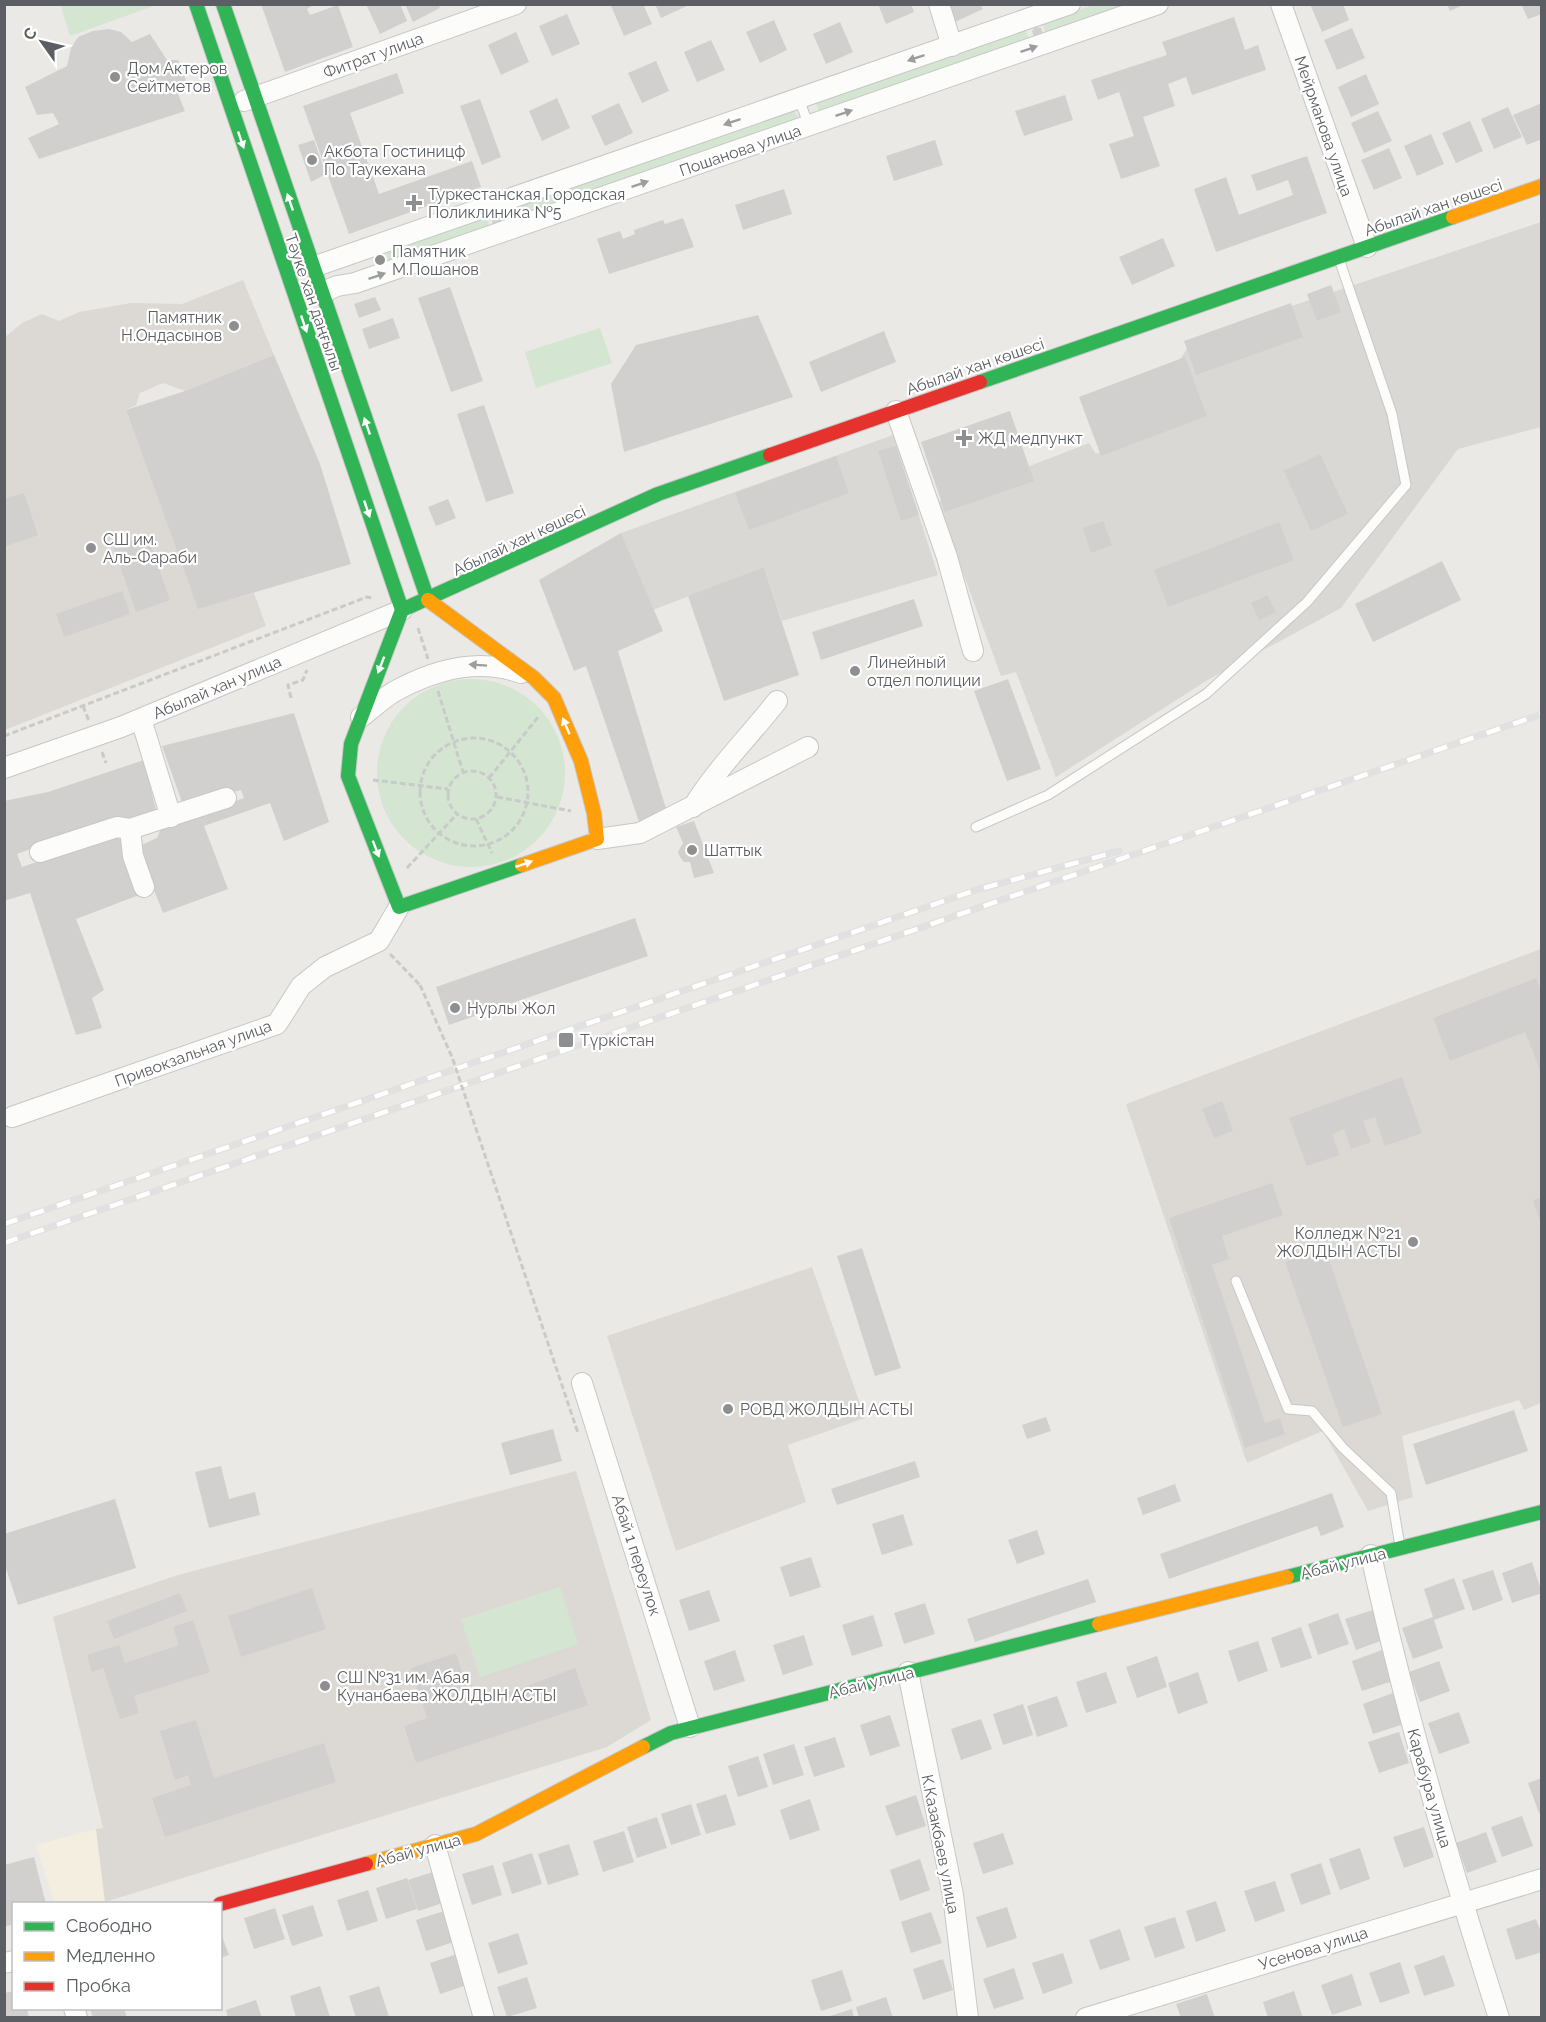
<svg xmlns="http://www.w3.org/2000/svg" width="1546" height="2022" viewBox="0 0 1546 2022" font-family="Raleway,sans-serif">
<rect width="100%" height="100%" fill="#eae9e5"/>
<!-- commercial -->
<path fill="#f3eedf" d="M96,1829L105,1902L54,1903L36,1845Z"/>
<!-- industrial -->
<path fill="#dad8d5" d="M1541,222V427L1458,449L1341,608L1206,681L1056,777L1016,672L1001,676L937,502L1089,443L1096,454L1199,413L1178,362L1194,339Z
M893,435L938,575L782,621L764,567L653,610L621,533Z"/>
<!-- education -->
<path fill="#dcd9d5" d="M243,280L274,355L185,391L163,383L140,393L136,405L126,410L198,608L254,593L266,626L5,730V337L22,323L42,314L59,321L79,312L131,303L182,304Z
M1541,949V1403L1524,1410L1519,1400L1402,1436L1413,1497L1368,1511L1323,1431L1247,1463L1126,1104Z
M812,1267L865,1418L788,1445L806,1502L676,1551L607,1336Z
M576,1471L651,1720L607,1747L105,1902L96,1829L103,1828L53,1617L178,1575Z"/>
<!-- green -->
<path fill="#d4e5d1" d="M60,4H156V5L70,36Z
M1094,5H1140L1047,37L1042,22Z
M1025,28L1030,42L820,115L815,100Z
M792,109L798,116V123L506,224L501,210Z
M485,214L490,229L390,264L385,250Z
M600,328L612,363L536,388L525,352Z
M377 773a94 94 0 1 1 188 0a94 94 0 1 1-188 0Z
M560,1587L578,1644L480,1677L461,1619Z"/>
<!-- building -->
<path fill="#d1d0ce" d="M261,4H315L307,9L310,15L338,5L353,47L285,72Z
M366,4H400L407,21L380,34Z
M405,4H438L440,8L413,22Z
M613,4H643L652,24L624,36L611,6Z
M655,4H691L661,18Z
M878,4H911L914,12L886,24Z
M947,4H980L983,9L955,22Z
M1310,4H1343L1349,20L1322,32Z
M1447,4H1465L1450,11Z
M1521,4H1542V14L1528,19Z
M567,14L580,44L552,56L539,26Z
M1234,17L1245,50L1258,45L1266,70L1192,95L1186,77L1168,84L1175,106L1143,117L1160,166L1121,179L1109,144L1134,136L1119,92L1098,100L1091,80L1167,55L1162,42Z
M774,20L787,50L760,63L746,32Z
M840,22L853,52L826,64L813,34Z
M1035,27L1041,28L1043,34L1034,38L1032,31Z
M1352,28L1365,58L1337,70L1324,40Z
M109,29L121,32L132,42L150,34L167,60H178L187,83L176,89L185,111L39,159L28,138L59,124L53,113L37,115L25,87L67,66L71,48L78,37L93,31Z
M516,32L529,62L501,75L488,45Z
M711,40L725,70L697,82L684,52Z
M656,61L669,91L642,103L628,73Z
M397,73L404,93L350,113L379,194L472,161L481,187L349,234L303,106Z
M1366,74L1379,104L1351,117L1338,87Z
M1065,95L1073,120L1024,136L1015,111Z
M557,98L570,128L542,141L529,111Z
M480,99L501,157L482,165L460,106Z
M619,103L633,133L605,146L591,116Z
M1542,103V139L1527,145L1513,115Z
M1508,107L1522,137L1494,149L1481,119Z
M1378,111L1392,141L1364,153L1351,123Z
M1470,121L1483,151L1456,163L1442,133Z
M1431,134L1444,164L1417,176L1404,146Z
M314,140L326,174L311,182L298,145Z
M935,140L943,165L894,181L886,156Z
M1389,148L1402,178L1374,190L1361,160Z
M1307,156L1327,213L1216,252L1194,189L1226,177L1239,215L1293,195L1288,180L1257,191L1251,175Z
M784,189L792,214L743,230L735,205Z
M494,214H500L502,221L499,225L493,224L491,218Z
M683,218L694,247L609,274L597,239L620,231L623,239L635,234L634,230L663,220L665,224Z
M1163,238L1175,266L1132,285L1119,257Z
M1331,285L1341,312L1317,321L1307,294Z
M450,287L483,381L451,392L418,298Z
M375,297L381,310L359,318L354,304Z
M1291,303L1303,337L1196,375L1184,341Z
M758,315L793,397L624,452L611,384L636,345Z
M393,318L400,338L369,349L362,329Z
M884,331L896,362L821,392L809,362Z
M274,355L320,464L351,564L198,609L126,410L185,391Z
M1185,357L1207,416L1101,456L1079,397Z
M484,405L514,493L486,502L457,414Z
M1010,411L1034,481L945,512L921,442Z
M896,446L919,515L901,521L878,451Z
M1320,454L1348,514L1311,531L1284,471Z
M836,456L849,493L749,530L735,493Z
M24,493L38,535L4,547V499Z
M448,499L456,518L436,526L428,507Z
M1103,521L1112,545L1091,553L1083,528Z
M1279,522L1294,560L1168,607L1154,570Z
M621,533L663,631L618,651L667,812L639,822L586,666L574,671L539,580Z
M147,534L170,600L136,612L113,546Z
M1442,561L1461,600L1373,642L1355,604Z
M764,567L799,675L724,701L688,596Z
M122,591L130,614L64,637L56,614Z
M1267,595L1276,612L1259,620L1251,603Z
M914,599L923,626L821,660L812,632Z
M1008,679L1041,769L1007,781L974,691Z
M294,713L329,822L284,841L270,803L204,826L228,889L163,913L137,847L157,838L162,826L244,798L241,790L183,805L162,746Z
M144,760L156,810L60,838L17,854L22,867L119,834L139,895L76,919L104,990L92,998L102,1028L76,1035L30,893L4,901V801L48,792Z
M694,821L714,873L694,878L690,862H684L680,857L678,852L683,843L676,827Z
M635,918L648,956L449,1025L436,987Z
M1536,978L1542,993V1075L1525,1032L1450,1061L1433,1018Z
M1402,1077L1422,1133L1385,1146L1375,1117L1363,1121L1371,1142L1351,1149L1344,1129L1332,1134L1340,1155L1307,1166L1289,1118Z
M1222,1101L1233,1131L1214,1138L1202,1109Z
M1272,1183L1283,1215L1222,1236L1229,1259L1212,1265L1265,1423L1280,1418L1285,1434L1245,1448L1169,1218Z
M1542,1197V1225H1541L1533,1200Z
M862,1248L901,1368L875,1376L837,1256Z
M1325,1248L1382,1414L1343,1427L1285,1262Z
M1514,1410L1528,1451L1426,1485L1413,1444Z
M1046,1417L1051,1431L1027,1439L1022,1425Z
M553,1429L562,1461L510,1475L501,1443Z
M915,1461L920,1477L837,1505L831,1489Z
M221,1466L229,1499L255,1492L260,1515L209,1528L195,1472Z
M1175,1484L1181,1501L1143,1515L1137,1498Z
M1332,1493L1344,1527L1321,1536L1317,1526L1169,1579L1160,1554Z
M115,1499L136,1568L18,1605L4,1562V1534Z
M903,1514L913,1545L882,1555L872,1524Z
M1037,1530L1045,1554L1017,1564L1008,1540Z
M811,1557L821,1587L790,1597L780,1567Z
M1532,1562L1542,1593L1512,1603L1502,1573Z
M1493,1570L1503,1600L1473,1611L1462,1580Z
M1454,1578L1465,1609L1434,1620L1443,1648L1413,1659L1402,1628L1433,1617L1424,1589Z
M1088,1579L1096,1602L975,1642L967,1619Z
M312,1588L326,1629L241,1657L228,1616Z
M709,1590L720,1621L689,1631L679,1600Z
M180,1593L187,1611L114,1639L107,1621Z
M925,1603L935,1634L904,1644L894,1613Z
M1376,1609L1386,1639L1356,1650L1345,1619Z
M1338,1613L1349,1644L1318,1655L1308,1624Z
M873,1615L883,1646L852,1656L842,1625Z
M193,1620L210,1672L134,1696L139,1713L120,1719L103,1668L92,1672L87,1655L119,1645L125,1663L179,1645L173,1627Z
M1301,1627L1312,1658L1281,1668L1271,1638Z
M804,1635L813,1665L783,1675L773,1645Z
M1258,1641L1268,1671L1238,1682L1228,1651Z
M735,1650L745,1681L714,1691L704,1661Z
M1382,1650L1393,1681L1362,1691L1352,1661Z
M456,1653L473,1706L575,1668L588,1705L416,1763L404,1726L427,1718L411,1668Z
M1157,1656L1167,1687L1137,1698L1126,1667Z
M1439,1661L1450,1691L1420,1702L1409,1672Z
M1106,1672L1117,1703L1086,1713L1076,1682Z
M1198,1672L1208,1703L1178,1714L1168,1683Z
M1393,1693L1404,1724L1373,1734L1363,1704Z
M1057,1696L1068,1726L1037,1737L1027,1706Z
M1023,1704L1033,1735L1003,1745L993,1714Z
M1459,1712L1470,1743L1439,1754L1428,1723Z
M890,1715L900,1746L870,1756L860,1725Z
M981,1719L992,1749L961,1760L951,1729Z
M196,1720L214,1778L324,1743L336,1782L165,1837L152,1798L191,1785L188,1775L175,1780L160,1731Z
M1399,1732L1409,1763L1379,1773L1368,1742Z
M835,1737L845,1767L814,1777L804,1747Z
M794,1744L804,1775L773,1785L763,1754Z
M758,1756L768,1787L738,1797L728,1766Z
M1542,1778V1812L1539,1813L1528,1783Z
M726,1794L736,1825L706,1834L696,1804Z
M916,1795L926,1826L896,1836L885,1806Z
M810,1799L820,1830L790,1840L780,1810Z
M691,1804L701,1835L671,1845L661,1814Z
M1522,1816L1533,1846L1502,1857L1491,1827Z
M657,1817L667,1848L637,1858L627,1827Z
M1424,1827L1434,1857L1404,1868L1393,1837Z
M624,1831L634,1862L603,1872L593,1841Z
M1486,1832L1497,1862L1467,1873L1456,1843Z
M1003,1833L1014,1864L983,1874L973,1843Z
M569,1844L579,1875L548,1885L538,1854Z
M1360,1848L1370,1879L1340,1890L1329,1859Z
M532,1853L542,1884L512,1894L502,1863Z
M34,1857L46,1904H14V1924L4,1927V1865Z
M920,1859L930,1890L900,1901L890,1870Z
M1321,1863L1331,1894L1301,1905L1290,1874Z
M493,1865L502,1895L472,1905L462,1874Z
M439,1870L449,1901L418,1911L408,1880Z
M407,1878L417,1909L386,1919L376,1888Z
M1275,1881L1285,1911L1255,1922L1244,1891Z
M368,1890L378,1921L347,1931L337,1900Z
M1216,1901L1226,1931L1196,1942L1186,1911Z
M313,1905L323,1936L292,1946L282,1915Z
M1007,1907L1017,1938L987,1948L976,1917Z
M275,1908L285,1939L254,1949L244,1918Z
M447,1910L457,1941L426,1951L416,1920Z
M931,1912L942,1943L911,1953L901,1922Z
M1175,1917L1185,1948L1155,1958L1144,1927Z
M1536,1919L1542,1935V1952L1516,1960L1506,1929Z
M1120,1929L1130,1960L1100,1970L1089,1940Z
M220,1931L229,1955L220,1958Z
M518,1933L528,1964L498,1974L488,1943Z
M460,1953L470,1984L440,1994L430,1963Z
M1063,1953L1073,1983L1043,1994L1032,1963Z
M1444,1955L1455,1986L1424,1996L1414,1966Z
M943,1959L953,1990L923,2000L913,1969Z
M1400,1962L1410,1993L1380,2003L1369,1973Z
M1014,1968L1024,1999L994,2009L983,1979Z
M842,1970L852,2001L821,2011L811,1980Z
M1352,1974L1362,2005L1332,2015L1321,1985Z
M527,1977L537,2008L507,2017L497,1987Z
M320,1986L330,2017L296,2018L290,1996Z
M379,1986L389,2017L356,2018L349,1996Z
M14,1991V2008H27L29,2018H4V1993Z
M1294,1991L1303,2018H1268L1263,2002Z
M1207,1994L1215,2018H1181L1176,2004Z
M886,1997L893,2018H859L856,2007Z
M256,2000L262,2018H228L226,2010Z
M90,2008H124L127,2018H93Z
M852,2009L854,2018H827V2017Z"/>
<g fill="none" stroke-linecap="round" stroke-linejoin="round">
<defs>
<path id="lane" d="M799,99L809,126
M976,827L1048,795L1206,694L1307,602L1406,485L1392,414L1339,259
M1236,1281L1288,1409L1312,1411L1343,1448L1391,1493L1400,1546"/>
<path id="street" d="M939,4L952,46
M1281,4L1367,247
M244,101L516,4
M313,267L1070,4
M321,293L337,286L355,283L1158,4
M896,411L947,557L973,651
M361,717C373,708 385,696 399,689C437,669 480,658 521,673
M141,719L171,817
M4,768L121,727L402,610
M693,807C717,768 749,737 777,701
M597,839L640,833L808,747
M40,852L117,827L130,829
M144,887L133,856L130,829L226,798
M12,1117L277,1024L301,986L325,967L379,941L399,907
M582,1383L690,1727
M1371,1555C1405,1712 1450,1865 1499,2018
M908,1672L953,1895L968,2018
M435,1845L484,2018
M4,1963L14,1961
M74,2008L77,2018
M1086,2018L1542,1879"/>
<path id="fast" d="M196,4L402,610
M223,4L428,600
M980,382L1453,217
M402,610L658,494L770,455
M402,610L351,744L348,776L399,907L522,865
M1287,1577L1542,1512
M643,1747L671,1733L1099,1624"/>
<path id="slow" d="M1453,217L1542,186
M428,600L534,678L554,698L581,761L594,813L597,839L522,865
M1099,1624L1287,1577
M366,1864L476,1834L643,1747"/>
<path id="jam" d="M770,455L980,382
M220,1904L366,1864"/>
</defs>
<!-- lane casing -->
<use href="#lane" stroke="#c7c7c7" stroke-width="11"/>
<!-- street casing -->
<use href="#street" stroke="#c7c7c7" stroke-width="22"/>
<!-- fast casing -->
<use href="#fast" stroke="#c7c7c6" stroke-width="16"/>
<!-- slow casing -->
<use href="#slow" stroke="#c7c7c6" stroke-width="16"/>
<!-- jam casing -->
<use href="#jam" stroke="#c7c7c6" stroke-width="16"/>
<!-- path -->
<path stroke="#c8cbc9" stroke-width="3" stroke-dasharray="6 3" stroke-linecap="butt" d="M418,628L428,659
M438,691L463,772
M291,698L288,685L303,680L307,670
M83,706L89,721
M4,736L367,597L373,598
M420 792a54 54 0 1 1 108 0a54 54 0 1 1-108 0Z
M102,752L106,763
M448 795a24 24 0 1 1 48 0a24 24 0 1 1-48 0Z
M489,778L539,716
M373,780L448,789
M497,797L571,811
M476,819L492,853
M407,868L457,814
M390,954L420,985"/>
<!-- lane -->
<use href="#lane" stroke="#fcfcfb" stroke-width="9"/>
<!-- street -->
<use href="#street" stroke="#fcfcfb" stroke-width="20"/>
<!-- fast -->
<use href="#fast" stroke="#30b455" stroke-width="14"/>
<!-- slow -->
<use href="#slow" stroke="#ff9f0a" stroke-width="14"/>
<!-- jam -->
<use href="#jam" stroke="#e5322d" stroke-width="14"/>
<defs>
<path id="rail" d="M4,1224L976,890L1119,851
M4,1243L1542,714"/>
</defs>
<!-- rail casing -->
<use href="#rail" stroke="#e2e1e1" stroke-width="7"/>
<!-- rail -->
<use href="#rail" stroke="#fff" stroke-width="4.5" stroke-dasharray="14" stroke-linecap="butt"/>
<!-- path-bridge -->
<path stroke="#c8cbc9" stroke-width="3" stroke-dasharray="6 3" stroke-linecap="butt" d="M420,985L452,1057L578,1433"/>
</g>
<!-- one-way arrows -->
<defs><path id="oneway-solid" d="M-6-.8H1V-3.2L6.5 0L1 3.2V.8H-6Z" transform="scale(1.5)"/></defs>
<g fill="#9b9d9f">
<use href="#oneway-solid" transform="translate(1029 49) rotate(-19)"/>
<use href="#oneway-solid" transform="translate(916 58) rotate(161)"/>
<use href="#oneway-solid" transform="translate(844 113) rotate(-19)"/>
<use href="#oneway-solid" transform="translate(732 122) rotate(161)"/>
<use href="#oneway-solid" transform="translate(640 184) rotate(-19)"/>
<use href="#oneway-solid" transform="translate(377 276) rotate(-19)"/>
<use href="#oneway-solid" transform="translate(478 665) rotate(-176)"/>
</g>
<g fill="#fff">
<use href="#oneway-solid" transform="translate(241 140) rotate(71)"/>
<use href="#oneway-solid" transform="translate(290 202) rotate(-109)"/>
<use href="#oneway-solid" transform="translate(304 324) rotate(71)"/>
<use href="#oneway-solid" transform="translate(367 426) rotate(-109)"/>
<use href="#oneway-solid" transform="translate(367 509) rotate(71)"/>
<use href="#oneway-solid" transform="translate(381 665) rotate(111)"/>
<use href="#oneway-solid" transform="translate(566 726) rotate(-113)"/>
<use href="#oneway-solid" transform="translate(376 849) rotate(69)"/>
<use href="#oneway-solid" transform="translate(524 864) rotate(-19)"/>
</g>
<!-- markers -->
<g fill="#8d8f90" stroke="#fff" stroke-width="2">
<circle cx="115" cy="77" r="6"/>
<circle cx="312" cy="160" r="6"/>
<path d="M411 194h6v6h6v6h-6v6h-6v-6h-6v-6h6z"/>
<circle cx="380" cy="260" r="6"/>
<circle cx="234" cy="326" r="6"/>
<path d="M961 429h6v6h6v6h-6v6h-6v-6h-6v-6h6z"/>
<circle cx="91" cy="548" r="6"/>
<circle cx="855" cy="671" r="6"/>
<circle cx="692" cy="850" r="6"/>
<circle cx="455" cy="1008" r="6"/>
<rect x="558" y="1032" width="16" height="16" rx="3"/>
<circle cx="1413" cy="1242" r="6"/>
<circle cx="728" cy="1409" r="6"/>
<circle cx="325" cy="1686" r="6"/>
</g>
<g text-anchor="middle" stroke-width="4.5" stroke-linejoin="round" paint-order="stroke">
<!-- street labels -->
<g font-size="16" fill="#5b5e62" stroke="#fff">
<text transform="translate(373 55) rotate(-20)" y="6">Фитрат улица</text>
<text transform="translate(1324 126) rotate(71)" y="6">Мейрманова улица</text>
<text transform="translate(740 150) rotate(-19)" y="6">Пошанова улица</text>
<text transform="translate(1433 207) rotate(-19)" y="6">Абылай хан көшесі</text>
<text transform="translate(314 302) rotate(71)" y="6">Тәуке хан даңғылы</text>
<text transform="translate(975 366) rotate(-19)" y="6">Абылай хан көшесі</text>
<text transform="translate(519 540) rotate(-25)" y="6">Абылай хан көшесі</text>
<text transform="translate(217 687) rotate(-23)" y="6">Абылай хан улица</text>
<text transform="translate(193 1053) rotate(-20)" y="6">Привокзальная улица</text>
<text transform="translate(637 1555) rotate(72)" y="6">Абай 1 переулок</text>
<text transform="translate(1343 1563) rotate(-14)" y="6">Абай улица</text>
<text transform="translate(871 1682) rotate(-14)" y="6">Абай улица</text>
<text transform="translate(1430 1788) rotate(74)" y="6">Карабура улица</text>
<text transform="translate(941 1844) rotate(79)" y="6">К.Казакбаев улица</text>
<text transform="translate(418 1850) rotate(-15)" y="6">Абай улица</text>
<text transform="translate(1313 1948) rotate(-17)" y="6">Усенова улица</text>
</g>
<!-- poi labels -->
<g font-size="16" fill="#5b5e62" stroke="#fff" text-anchor="start">
<text x="127" y="74">Дом Актеров<tspan x="127" dy="18">Сейтметов</tspan></text>
<text x="324" y="157">Акбота Гостиницф<tspan x="324" dy="18">По Таукехана</tspan></text>
<text x="428" y="200">Туркестанская Городская<tspan x="428" dy="18">Поликлиника №5</tspan></text>
<text x="392" y="257">Памятник<tspan x="392" dy="18">М.Пошанов</tspan></text>
<text x="222" y="323" text-anchor="end">Памятник<tspan x="222" dy="18">Н.Ондасынов</tspan></text>
<text x="978" y="444">ЖД медпункт</text>
<text x="103" y="545">СШ им.<tspan x="103" dy="18">Аль-Фараби</tspan></text>
<text x="867" y="668">Линейный<tspan x="867" dy="18">отдел полиции</tspan></text>
<text x="704" y="856">Шаттык</text>
<text x="467" y="1014">Нурлы Жол</text>
<text x="580" y="1046">Түркістан</text>
<text x="1401" y="1239" text-anchor="end">Колледж №21<tspan x="1401" dy="18">ЖОЛДЫН АСТЫ</tspan></text>
<text x="740" y="1415">РОВД ЖОЛДЫН АСТЫ</text>
<text x="337" y="1683">СШ №31 им. Абая<tspan x="337" dy="18">Кунанбаева ЖОЛДЫН АСТЫ</tspan></text>
</g>
</g>
<!-- border -->
<rect width="1546" height="2022" fill="none" stroke="#5b5e62" stroke-width="12"/>
<!-- legend -->
<rect x="12" y="1902" width="210" height="108" fill="#ffffff" stroke="#bdbfc0" stroke-width="1.5"/>
<rect x="24" y="1922" width="30" height="9" fill="#30b455" stroke="#bdbfc0" stroke-width="1.5"/>
<text x="66" y="1932" font-size="18" fill="#5b5e62">Свободно</text>
<rect x="24" y="1952" width="30" height="9" fill="#ff9f0a" stroke="#bdbfc0" stroke-width="1.5"/>
<text x="66" y="1962" font-size="18" fill="#5b5e62">Медленно</text>
<rect x="24" y="1982" width="30" height="9" fill="#e5322d" stroke="#bdbfc0" stroke-width="1.5"/>
<text x="66" y="1992" font-size="18" fill="#5b5e62">Пробка</text>
<!-- north arrow -->
<g transform="translate(42 42) rotate(304)" stroke="#ffffff" stroke-width="4.5" paint-order="stroke">
<path d="M0-4.5L10 22L0 15L-10 22Z" fill="#5b5e62"/>
<text y="-9" font-size="16" font-weight="bold" text-anchor="middle" fill="#5b5e62">С</text>
</g>
</svg>
